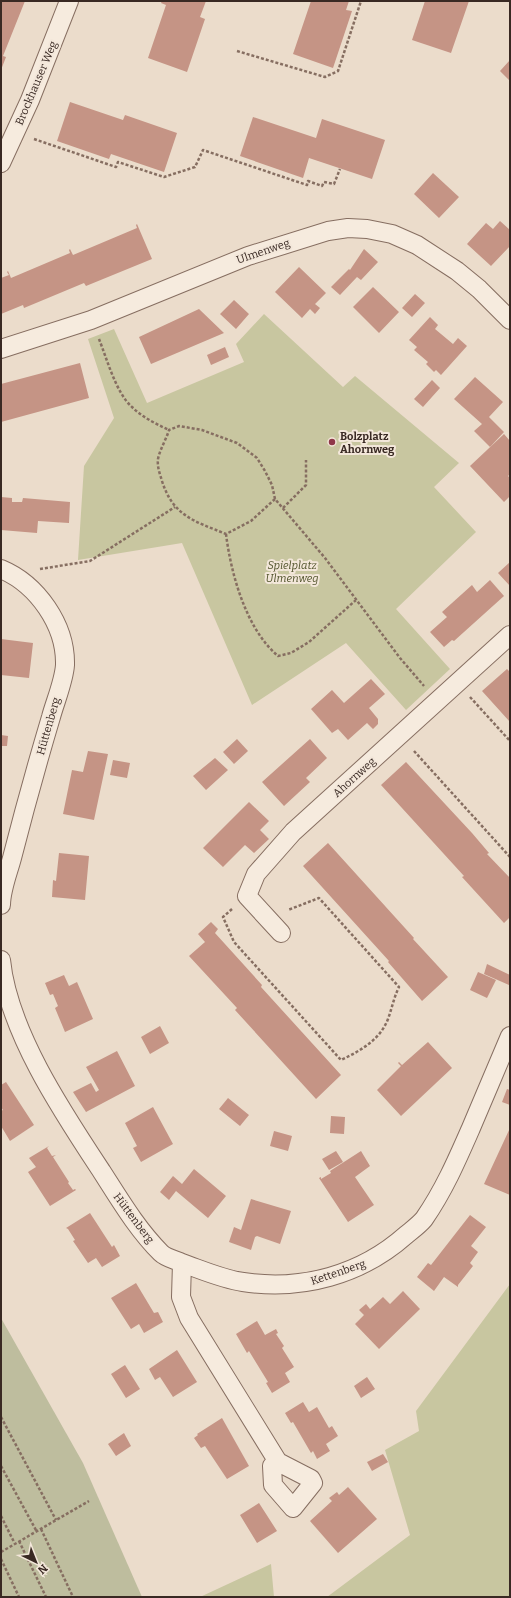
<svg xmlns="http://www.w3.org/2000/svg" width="511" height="1598" viewBox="0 0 511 1598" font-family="Bitter,serif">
<rect width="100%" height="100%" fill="#ebdccb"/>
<!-- green -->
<path fill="#c8c6a0" d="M264,314L343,387L355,376L459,463L434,487L476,532L396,609L450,669L406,710L346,643L252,705L182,543L78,560L84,466L114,418L88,339L114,329L147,403L244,362L236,344Z
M510,1284V1597H327L410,1535L385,1450L419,1431L416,1411Z
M271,1564L274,1597H200Z"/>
<!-- cemetery -->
<path fill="#bebd9e" d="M1,1318L83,1463L142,1597H1Z"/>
<!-- building -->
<path fill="#c59485" d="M1,1H25L3,56L6,57L1,70Z
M162,1H206L200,17L205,19L187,72L148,58L166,5L161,3Z
M311,1H349L346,10L352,11L333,68L293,54Z
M425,1H469L451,53L412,40Z
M510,60V81L500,71Z
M70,102L123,120L125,115L177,133L164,172L111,154L109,159L57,141Z
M253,117L316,138L322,119L385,140L372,179L309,158L303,178L240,156Z
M433,173L459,197L439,218L414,194Z
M500,221L510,230V246L491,266L467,244L486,223L493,229Z
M137,224L152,259L86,286L84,283L24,308L23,305L1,314V278L9,275L7,272L8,271L11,278L70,253L69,250L70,249L73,255L137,228L136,225Z
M364,249L378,262L361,280L357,277L340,295L331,287L349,269L350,270Z
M299,267L326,293L315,304L320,308L315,314L310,309L302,318L275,292Z
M373,287L399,312L379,333L353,307Z
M415,294L425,303L412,317L402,308Z
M234,300L249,314L236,329L220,314Z
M199,309L224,333L151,364L139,337Z
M430,317L438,325L435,329L453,344L458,338L467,346L441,375L436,370L434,372L426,364L428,362L414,350L417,347L409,340Z
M225,347L229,357L211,365L207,355Z
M80,363L89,398L1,422V384Z
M475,377L503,402L489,417L504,432L490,447L474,431L482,424L454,399Z
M432,380L440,388L423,407L414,399Z
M504,434L510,441V474L508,476L510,478V496L504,502L470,466Z
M1,497L12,498V502H22L23,498L70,502L69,523L38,521L37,533L1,530Z
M510,562V586L498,573Z
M490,580L504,596L454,641L452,640L444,647L430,632L447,617L442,612L472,585L477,592Z
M1,639L33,643L29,678L1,675Z
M507,669L510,672V722L482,691Z
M371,679L385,694L369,708L378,719V724L373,729L367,723L348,740L338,729L332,733L311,709L332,690L344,703Z
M1,735L8,736L7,746H1Z
M237,739L248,751L234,764L223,752Z
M310,739L327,758L306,778L310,782L284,806L262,782Z
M88,751L108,754L94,820L63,814L72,770L83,772Z
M215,758L228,770L206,790L193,776Z
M113,760L130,763L127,778L110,775Z
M406,762L472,833L489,853L487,854L510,878V917L504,923L462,877L464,876L381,785Z
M249,802L269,821L260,830L269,839L254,853L245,845L223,867L203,848Z
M328,843L414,938L413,939L448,977L422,1001L388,962L389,961L303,866Z
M59,853L89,856L85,900L52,897L53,880L56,881Z
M211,922L218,929L215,933L262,985L261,987L341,1075L316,1099L235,1010L237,1008L189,956L205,942L198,934Z
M487,964L510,975L509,985L484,974Z
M478,972L496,980L487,998L470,990Z
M64,975L69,986L77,982L93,1019L65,1032L55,1008L58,1006L53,994L50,995L45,983Z
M160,1026L169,1043L150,1054L141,1037Z
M428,1042L452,1068L401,1116L377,1090L401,1066L398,1063L399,1062L402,1065Z
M117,1051L135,1086L86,1112L73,1092L91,1083L96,1092L99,1090L86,1067Z
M6,1082L34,1125L10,1141L1,1126V1111L3,1110L1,1107V1085Z
M507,1089L510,1090V1105L502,1102Z
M228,1098L249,1115L240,1126L219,1109Z
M153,1107L173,1144L141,1162L133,1148L137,1146L125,1123Z
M331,1116L345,1117L344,1134L330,1133Z
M510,1128V1195L484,1184Z
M274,1131L292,1136L288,1151L270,1146Z
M49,1146L47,1148L52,1156L56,1155L53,1157L69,1182L68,1183L73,1190L75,1189L76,1190L50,1206L28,1172L36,1167L29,1158Z
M336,1151L343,1162L329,1170L322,1159Z
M361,1151L370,1166L355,1177L374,1205L348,1222L319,1178L321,1177V1179L331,1173L330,1171Z
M194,1169L226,1196L208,1218L176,1191L169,1200L160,1192L173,1176L182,1184Z
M251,1199L291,1211L280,1244L257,1236L255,1237L251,1250L229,1242L234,1227L241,1230Z
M90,1213L112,1247L114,1245L120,1256L102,1267L96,1258L88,1263L73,1241L75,1240L68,1229L66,1228Z
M470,1215L486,1227L471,1246L478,1252L470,1263L473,1266L458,1285V1287L444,1277L434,1291L417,1277L428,1263L431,1265Z
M136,1283L154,1313L158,1312L163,1322L144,1333L139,1324L131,1329L111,1298Z
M403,1291L420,1309L379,1349L355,1324L364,1315L359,1310L366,1304L370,1309L383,1297L390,1304Z
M257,1321L265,1335L276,1329L278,1333L276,1334L284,1346L282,1348L294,1367L285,1373L290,1382L272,1393L266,1383L268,1382L249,1351L247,1353L236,1334Z
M177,1350L197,1382L173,1397L160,1377L155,1380L149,1369Z
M125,1365L140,1389L126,1398L111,1374Z
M367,1377L375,1389L361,1398L354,1386Z
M303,1402L309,1412L317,1407L329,1428L332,1426L338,1436L326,1444L330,1451L317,1459L313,1451L311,1453L293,1422L291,1423L285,1413Z
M222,1418L249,1466L227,1479L205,1446L201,1448L194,1438L198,1435L197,1434Z
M124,1433L131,1446L116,1456L108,1444Z
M383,1454L388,1462L372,1471L367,1462Z
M348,1487L377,1519L338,1553L310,1521L332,1501L329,1498L337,1492L339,1495Z
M259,1503L277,1531L257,1543L240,1515Z"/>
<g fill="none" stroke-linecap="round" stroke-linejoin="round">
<defs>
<path id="street" d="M1,163L30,100L69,1
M1,349L91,320L248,256L328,231L348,228L367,229L392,234L417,245L457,271L479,289L510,320
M1,569C37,584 66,625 65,665C64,681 55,702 51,717C37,764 24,811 12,858C8,873 1,890 1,905
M281,933L247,896L256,874L293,832L510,635
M1,960C8,1031 63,1113 102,1172C120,1200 137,1229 161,1253C166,1258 176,1260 182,1263L181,1297L189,1318L278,1462L311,1479L313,1483L293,1508L273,1485L272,1466L278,1462
M182,1263C202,1270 222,1279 243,1282C302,1291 361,1275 406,1235C412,1230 419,1225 424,1219C444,1190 457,1160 471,1128C484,1097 497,1067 510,1036"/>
</defs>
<!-- street casing -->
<use href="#street" stroke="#866e61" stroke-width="20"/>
<!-- path -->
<path stroke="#866e61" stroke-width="2.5" stroke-dasharray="3 2" stroke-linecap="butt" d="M237,51L325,77L338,71L361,1
M34,139L116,167L118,162L164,177L195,167L203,150L307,185L308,181L322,186L324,182L334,184L340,169
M99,339C107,359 116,393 132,407C142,417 156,424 169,430
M275,499L251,521L226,534C194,521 173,516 162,481C160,474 157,467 158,459C160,449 166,440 169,430L179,426L202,430L237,443L257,458L265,471L272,485L275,499L325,558L400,658L424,686
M283,508L306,485V460
M226,534C231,574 246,629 278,656L291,653L309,642L356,600
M40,569L90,561L175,507
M470,697L510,741
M414,751L510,857
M232,909L223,917L234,942L341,1060C360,1051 380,1040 388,1019C392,1008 394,997 399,987L319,898L288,910
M1,1417L56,1520
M1,1466L37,1532
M1,1516L15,1544
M41,1529L73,1597
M19,1541L46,1597
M1,1552L89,1501
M1,1559L19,1597"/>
<!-- street -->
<use href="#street" stroke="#f6ebde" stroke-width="18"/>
</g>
<!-- markers -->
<circle fill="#8f3748" stroke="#f3e7da" stroke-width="1.5" cx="332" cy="442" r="4"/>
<g text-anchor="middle" stroke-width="4" stroke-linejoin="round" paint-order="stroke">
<!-- street labels -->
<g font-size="11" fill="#392923" stroke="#f3e7da">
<text transform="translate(36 83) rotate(-67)" y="4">Brockhauser Weg</text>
<text transform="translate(263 251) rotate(-19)" y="4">Ulmenweg</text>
<text transform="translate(48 726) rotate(-74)" y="4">Hüttenberg</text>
<text transform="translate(354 777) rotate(-42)" y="4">Ahornweg</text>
<text transform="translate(134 1218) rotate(53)" y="4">Hüttenberg</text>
<text transform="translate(338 1272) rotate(-19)" y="4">Kettenberg</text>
</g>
<!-- poi labels -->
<g font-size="11" font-weight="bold" fill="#392923" stroke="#f3e7da" text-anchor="start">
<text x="340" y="440">Bolzplatz<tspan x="340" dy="13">Ahornweg</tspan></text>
</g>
<!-- park labels -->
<g font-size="11" font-style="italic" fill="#50532b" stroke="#f3e7da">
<text x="292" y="569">Spielplatz<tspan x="292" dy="13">Ulmenweg</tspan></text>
</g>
</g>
<!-- border -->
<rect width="511" height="1598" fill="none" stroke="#392923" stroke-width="4"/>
<!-- north arrow -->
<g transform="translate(36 1562) rotate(137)" stroke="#f3e7da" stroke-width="3" paint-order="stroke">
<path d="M0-3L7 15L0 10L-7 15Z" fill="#392923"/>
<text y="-6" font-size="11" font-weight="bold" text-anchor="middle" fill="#392923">N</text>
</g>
</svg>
